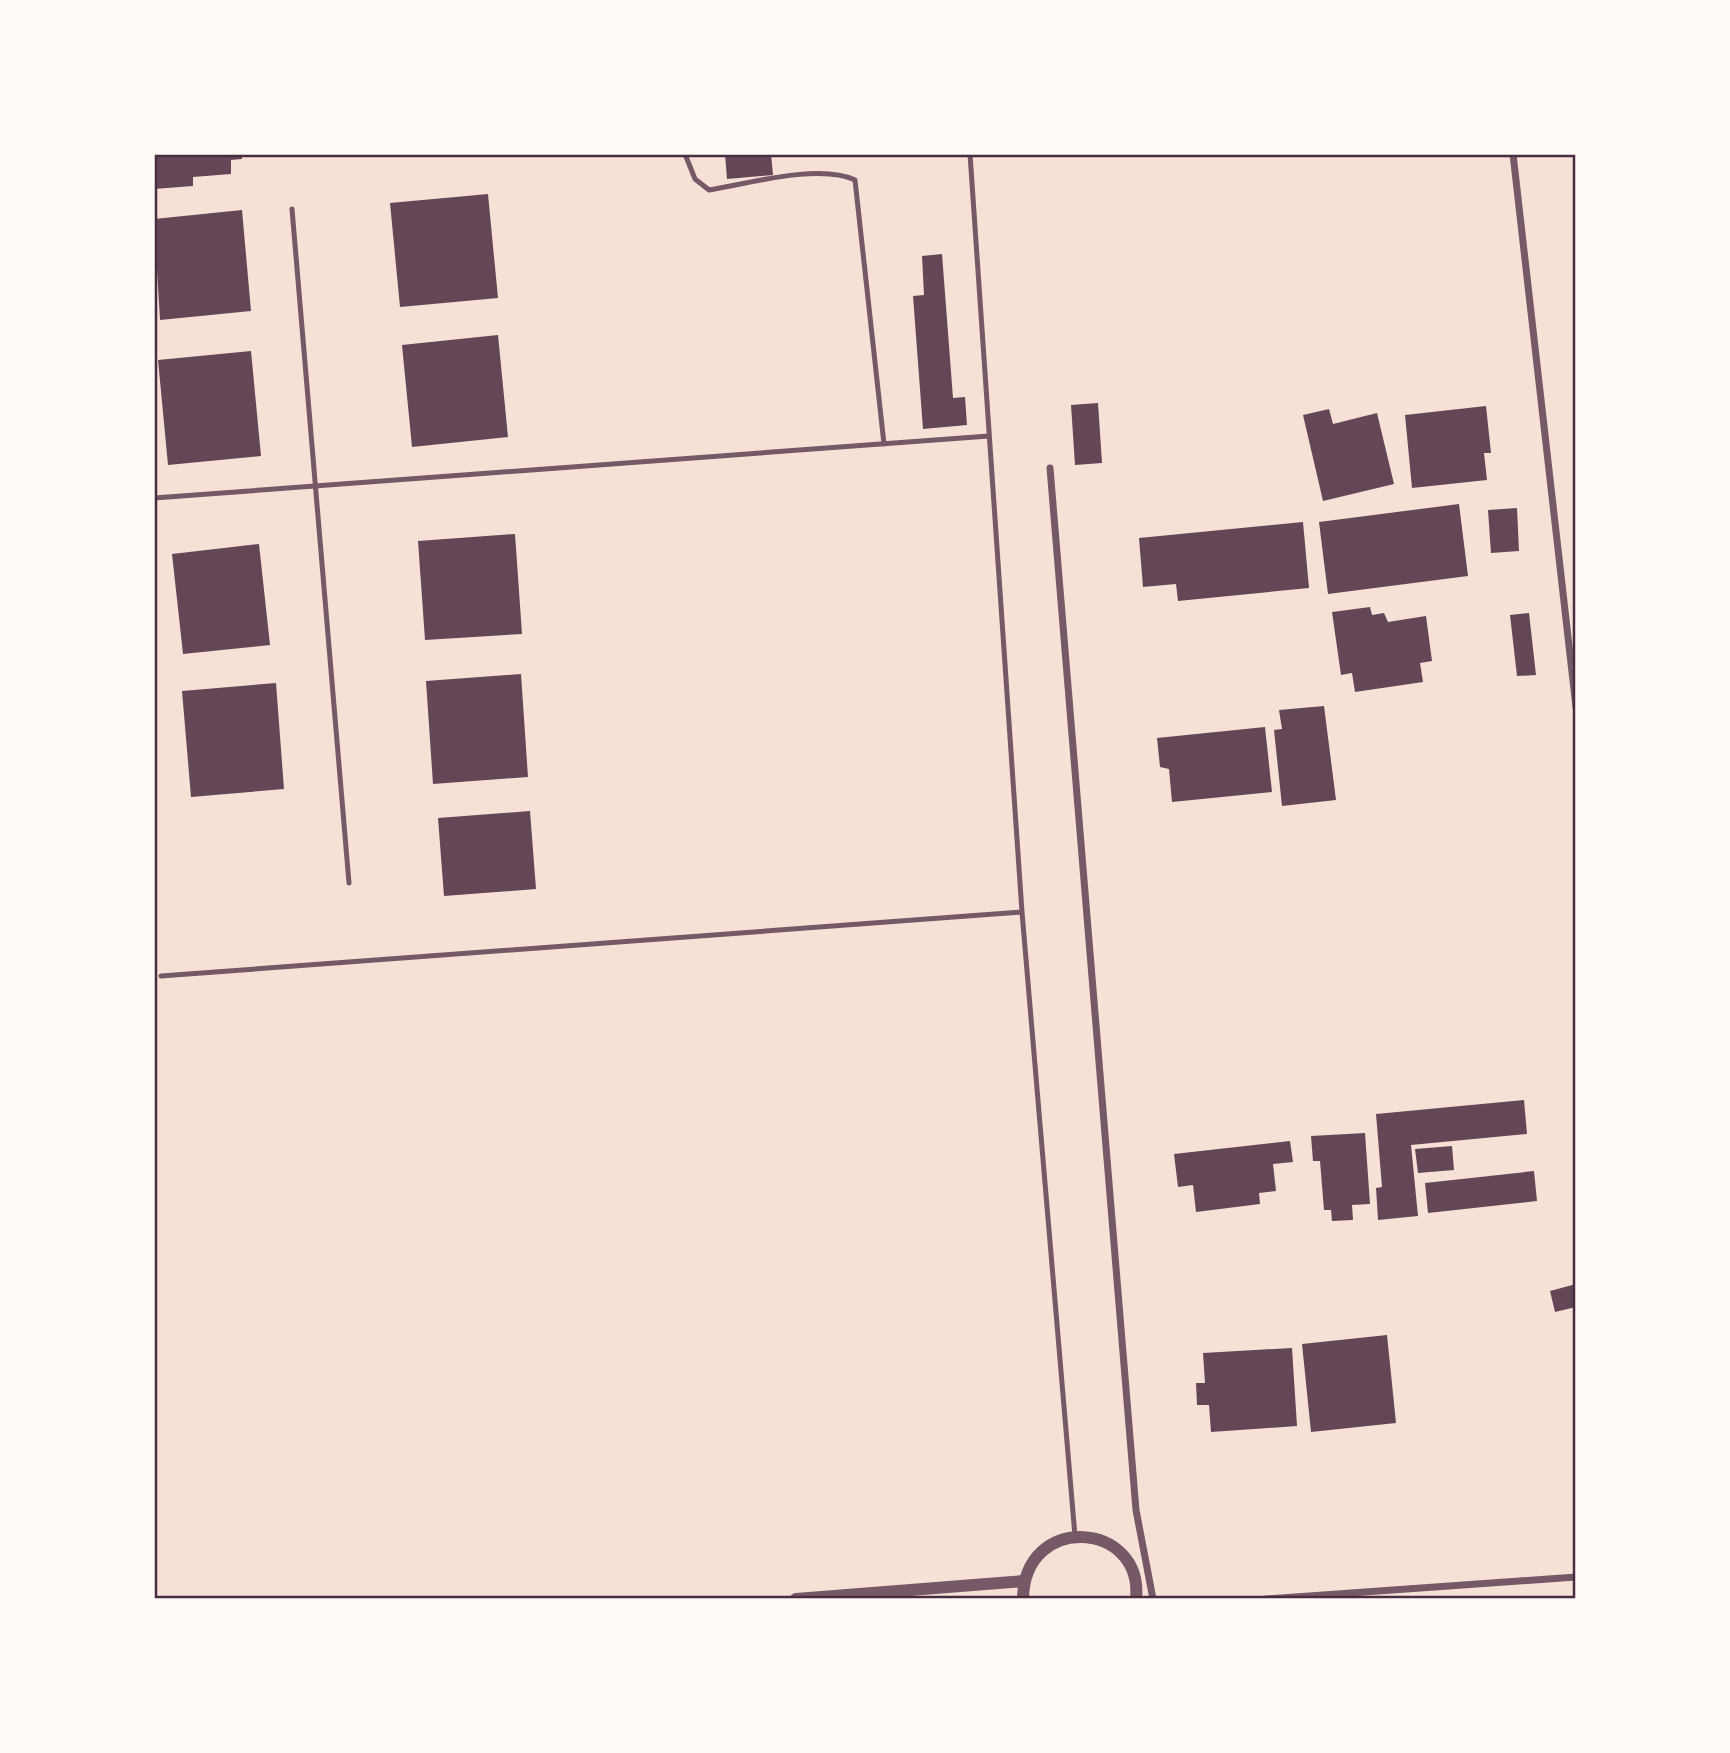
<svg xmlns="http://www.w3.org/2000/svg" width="1730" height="1753" viewBox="0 0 1730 1753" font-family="'Work Sans',sans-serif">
<rect width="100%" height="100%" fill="#f7e1d7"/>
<!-- building -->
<path fill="#644757" d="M154,154H242V159L231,160V174L193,177V186L154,189Z
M725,154H771L773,175L727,179Z
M488,194L498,298L400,307L390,203Z
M242,210L251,311L160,320L154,219Z
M942,254L953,398L965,397L967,425L923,429L913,296L924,295L922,256Z
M498,335L508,437L412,447L402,345Z
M251,351L261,456L168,465L158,360Z
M1098,403L1102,463L1075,465L1071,405Z
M1486,406L1491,453H1484L1487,480L1412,488L1405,415Z
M1329,409L1333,424L1377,413L1394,484L1323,501L1303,415Z
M1459,504L1468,576L1328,594L1319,522Z
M1517,508L1519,551L1491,553L1488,510Z
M1303,522L1309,588L1178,601L1176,584L1143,587L1139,538Z
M515,534L522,634L425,640L418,541Z
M259,544L270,645L183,654L172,554Z
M1370,607L1372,615L1384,613L1388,622L1426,616L1432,661L1420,663L1423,682L1355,692L1352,673L1341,675L1332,612Z
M1529,613L1536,675L1517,676L1510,615Z
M521,674L528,777L433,784L426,681Z
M276,683L284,789L191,797L182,691Z
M1324,706L1336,800L1282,806L1274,730L1282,729L1279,710Z
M1265,727L1272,792L1172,802L1169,769L1160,767L1157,738Z
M530,811L536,889L444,896L438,818Z
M1524,1100L1527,1134L1411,1145L1418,1216L1378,1220L1376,1188L1382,1187L1376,1114Z
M1365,1133L1370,1204L1352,1205L1353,1220L1332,1221L1331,1210H1324L1320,1161H1313L1311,1136Z
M1290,1141L1293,1162L1273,1164L1276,1191L1259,1193L1260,1204L1196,1212L1193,1185L1178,1187L1174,1154Z
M1452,1146L1454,1170L1418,1173L1415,1149Z
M1534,1171L1537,1201L1428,1213L1425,1183Z
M1576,1284V1307L1555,1312L1550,1291Z
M1387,1335L1396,1423L1311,1432L1302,1344Z
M1292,1348L1297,1426L1211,1432L1209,1405H1197L1196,1383H1205L1203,1353Z"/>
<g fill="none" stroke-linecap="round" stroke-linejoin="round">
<!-- service -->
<path stroke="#755966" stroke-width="5" d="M685,154L695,179L709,190C747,184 819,163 855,180L884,444
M970,154L1022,912L1075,1536
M292,209L349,883
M154,498L989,436
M161,976L1022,912"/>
<!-- minor -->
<path stroke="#755966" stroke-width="7" d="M1513,154L1576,707
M1050,468L1136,1510L1153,1599
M1266,1599L1576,1577"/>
<!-- tertiary -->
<path stroke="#755966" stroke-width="12" d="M796,1599L1024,1581
M1023,1599C1024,1512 1144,1521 1136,1599"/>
</g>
<!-- border -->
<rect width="1730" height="1753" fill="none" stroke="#fffaf5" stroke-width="312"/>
<rect x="156" y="156" width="1418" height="1441" fill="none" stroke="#4a2c40" stroke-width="2.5"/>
</svg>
